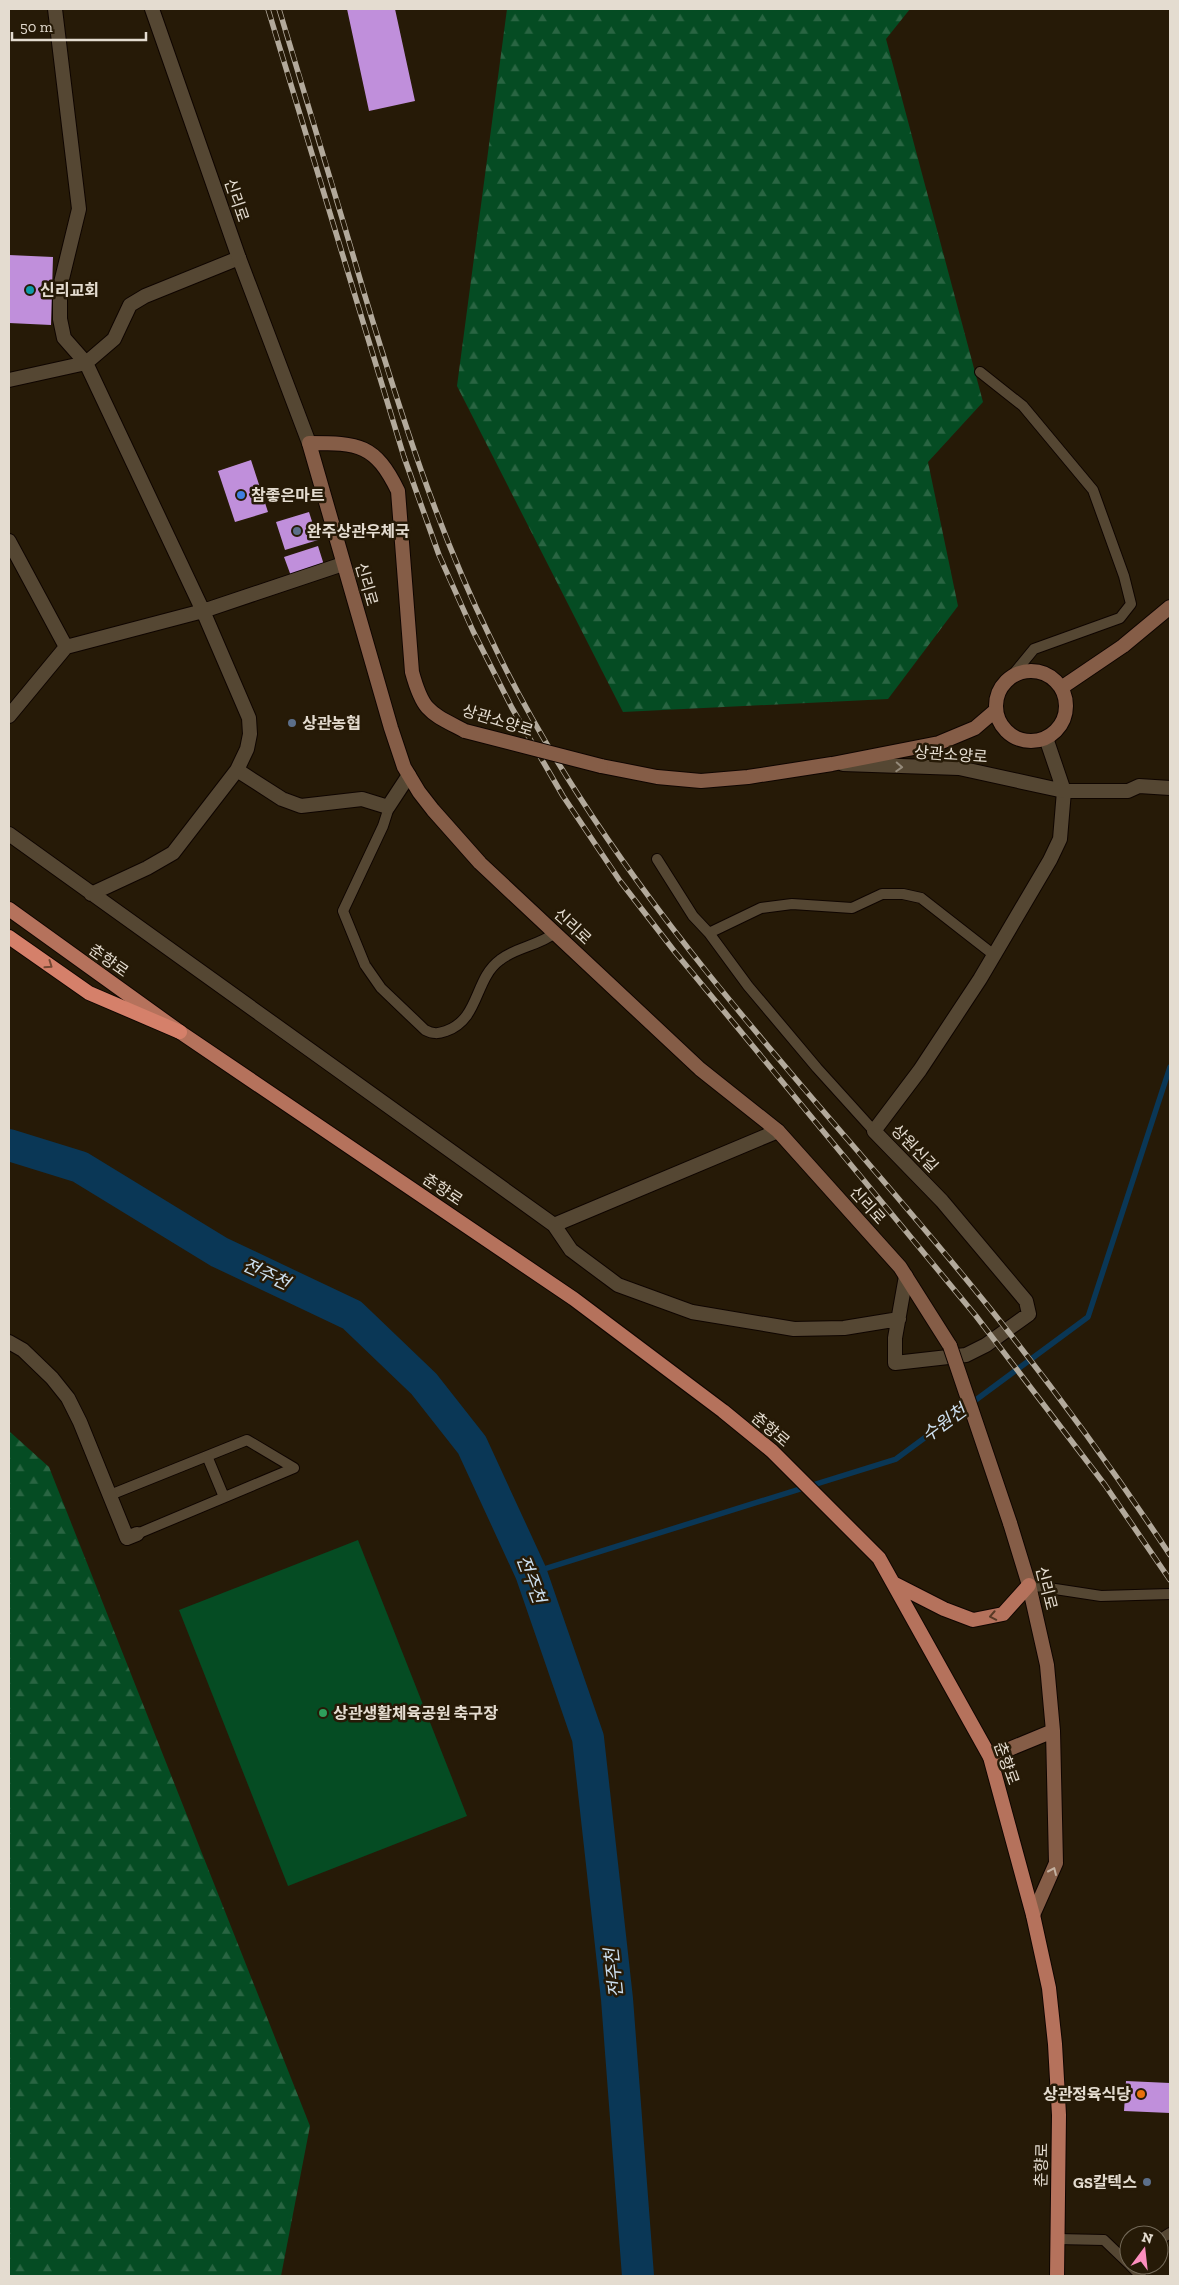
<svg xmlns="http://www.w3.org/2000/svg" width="1179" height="2285" viewBox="0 0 1179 2285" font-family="'Zilla Slab','Noto Sans KR',serif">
<defs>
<pattern id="forest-firs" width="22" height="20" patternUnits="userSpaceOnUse" patternTransform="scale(1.25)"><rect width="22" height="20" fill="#054c23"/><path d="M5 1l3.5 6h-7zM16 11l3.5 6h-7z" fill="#296542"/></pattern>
</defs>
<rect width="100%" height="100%" fill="#261a07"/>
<!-- forest -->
<path fill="url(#forest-firs)" d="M507,9H910L886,39L983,402L928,462L958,606L888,699L623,712L457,386Z
M9,1431L49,1467L310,2126L281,2276H9Z"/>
<!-- garden -->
<path fill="#054c23" d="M358,1540L467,1816L288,1886L179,1610Z"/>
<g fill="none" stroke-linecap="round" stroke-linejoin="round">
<!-- stream -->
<path stroke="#0a3756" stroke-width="5.5" d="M531,1573L896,1459L1088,1317L1170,1067"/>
<!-- river -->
<path stroke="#0a3756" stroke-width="32" d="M9,1145L80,1167L219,1252L352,1315L424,1384L472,1445L531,1573L588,1738L617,1999L638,2276"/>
</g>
<!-- building -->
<path fill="#c08fdb" d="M347,9H395L415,101L369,111Z
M9,255L53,257L51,325L9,323Z
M251,460L268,512L235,522L218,471Z
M309,512L318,540L285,550L276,522Z
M318,546L324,565L291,576L284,557Z
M1126,2081L1170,2083V2113L1124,2111Z"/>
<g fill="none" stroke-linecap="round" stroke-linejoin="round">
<defs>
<path id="service" d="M980,372L1023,406L1093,490L1124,576L1131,604L1120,618L1034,649L1011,677
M390,804L383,826L343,911L365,965L381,988L425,1030C433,1034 438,1034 446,1031C480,1019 474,979 500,960C516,947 538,946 555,933
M657,859L693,916L709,933L748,986L817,1068L874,1131
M709,933L761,908L792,904L852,908L882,894H903L921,898L994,955
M207,1456L224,1497
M110,1495L247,1440L294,1468L137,1534
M1029,1585L1101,1596L1170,1594
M1057,2239L1104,2240L1129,2264
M1159,2240L1170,2233
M1130,2265L1141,2276"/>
<path id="minor" d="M55,9L79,209L60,287V319L64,338L86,363L203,611L249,718L250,734L247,749L237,770L173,853L147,868L91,894
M9,380L86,363L114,339L130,305L145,296L239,258
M9,541L66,647
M9,716L66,647L203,611L343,564
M237,770L282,799L301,806L362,799L388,807L409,775
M9,834L554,1225L778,1131
M554,1225L571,1250L618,1285L692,1312L794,1329L844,1328L899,1319
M906,1276L895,1338V1363L966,1355L986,1345L1029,1314L1026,1301L942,1201L874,1131L920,1070L980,979L1050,860L1060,839L1064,791"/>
<path id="tertiary" d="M152,9L239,258L309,443
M1046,738L1064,791H1128L1139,786L1170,788
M843,764L959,768L1064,791
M9,1342L23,1350L52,1378L68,1398L80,1422L127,1538L137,1534"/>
<path id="secondary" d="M996 706a35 35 0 1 1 70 0a35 35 0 1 1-70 0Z
M1061,688L1123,646L1170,607
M465,731C429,712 423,712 412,672L398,491C375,444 359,443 309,443L391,728L404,767L419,792L433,810L480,863L700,1069L778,1131L900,1267L950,1346
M601,766L657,777L701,781L748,777L832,764L939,743L975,728L996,710
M990,1757L1053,1731L1047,1665L1029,1585L1010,1523
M1033,1915L1056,1863L1053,1731"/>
<path id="primary" d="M9,909L180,1032L574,1299L723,1411L772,1451L879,1558L990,1757L1033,1915L1049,1988L1055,2044L1059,2115L1057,2276
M893,1583L944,1609L973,1620L1003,1614L1029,1585"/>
<path id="trunk" d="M9,937L89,993L180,1032"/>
</defs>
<!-- service casing -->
<use href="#service" stroke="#0f0500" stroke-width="12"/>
<!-- minor casing -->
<use href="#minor" stroke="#0f0500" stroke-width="16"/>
<!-- tertiary casing -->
<use href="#tertiary" stroke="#0f0500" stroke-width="16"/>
<!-- secondary casing -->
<use href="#secondary" stroke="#0f0500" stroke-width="16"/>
<!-- primary casing -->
<use href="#primary" stroke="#0f0500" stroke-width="16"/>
<!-- trunk casing -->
<use href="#trunk" stroke="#0f0500" stroke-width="16"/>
<!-- service -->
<use href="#service" stroke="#554733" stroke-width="10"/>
<!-- minor -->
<use href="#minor" stroke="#554733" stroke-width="14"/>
<!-- tertiary -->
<use href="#tertiary" stroke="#554733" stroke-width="14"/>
<!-- secondary -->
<use href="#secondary" stroke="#855d47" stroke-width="14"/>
<!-- primary -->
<use href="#primary" stroke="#b5725c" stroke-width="14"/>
<!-- trunk -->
<use href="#trunk" stroke="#d5806a" stroke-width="14"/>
<defs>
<path id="rail" d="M268,9L404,457L439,555L473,631L512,708L563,796L620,881L675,952L976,1316L1105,1485L1170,1580
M279,9C308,104 337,200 365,296C400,411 437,529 490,637C516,692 546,745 579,796C697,980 851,1136 988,1306C1052,1386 1113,1469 1170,1555"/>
</defs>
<!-- rail casing -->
<use href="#rail" stroke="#b2a99b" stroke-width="5.5"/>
<!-- rail -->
<use href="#rail" stroke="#261a07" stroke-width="4" stroke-dasharray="11" stroke-linecap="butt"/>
<defs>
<path id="secondary-bridge" d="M465,731L601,766
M950,1346L1010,1523"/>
</defs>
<!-- secondary-bridge casing -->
<use href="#secondary-bridge" stroke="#0f0500" stroke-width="16" stroke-linecap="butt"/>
<!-- secondary-bridge -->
<use href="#secondary-bridge" stroke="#855d47" stroke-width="14"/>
</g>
<!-- one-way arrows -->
<defs><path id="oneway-chevron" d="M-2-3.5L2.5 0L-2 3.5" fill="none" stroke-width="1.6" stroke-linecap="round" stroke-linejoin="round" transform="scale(1.25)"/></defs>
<use stroke="#958a7a" href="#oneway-chevron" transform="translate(899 767) rotate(3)"/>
<use stroke="#754834" href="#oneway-chevron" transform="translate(49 965) rotate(35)"/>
<use stroke="#583925" href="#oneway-chevron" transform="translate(993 1616) rotate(169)"/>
<use stroke="#c3b0a0" href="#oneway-chevron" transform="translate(1053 1871) rotate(-66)"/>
<!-- markers -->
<circle fill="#0f9aa8" stroke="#261a07" stroke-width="2" cx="30" cy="290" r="5"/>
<circle fill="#3f7fe0" stroke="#261a07" stroke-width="2" cx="241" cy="495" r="5"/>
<g fill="#5c6f8a" stroke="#261a07" stroke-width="2">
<circle cx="297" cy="531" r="5"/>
<circle cx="292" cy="723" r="5"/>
<circle cx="1147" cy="2182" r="5"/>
</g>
<circle fill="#2e9e5b" stroke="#261a07" stroke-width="2" cx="323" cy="1713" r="5"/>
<circle fill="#e8710a" stroke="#261a07" stroke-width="2" cx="1141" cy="2094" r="5"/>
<g text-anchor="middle" stroke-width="5" stroke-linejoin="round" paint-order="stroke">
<!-- street labels -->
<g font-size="16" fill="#e4dcd0" stroke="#261a07">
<text transform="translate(237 200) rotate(71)" y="6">신리로</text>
<text transform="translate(367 584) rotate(74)" y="6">신리로</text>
<text transform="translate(498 720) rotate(17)" y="6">상관소양로</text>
<text transform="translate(951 754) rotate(4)" y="6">상관소양로</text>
<text transform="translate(573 926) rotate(43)" y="6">신리로</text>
<text transform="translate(109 960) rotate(35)" y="6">춘향로</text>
<text transform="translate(915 1148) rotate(46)" y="6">상원신길</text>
<text transform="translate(443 1189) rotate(34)" y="6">춘향로</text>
<text transform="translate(868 1205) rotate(48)" y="6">신리로</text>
<text transform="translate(771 1429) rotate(40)" y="6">춘향로</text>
<text transform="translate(1047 1588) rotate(76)" y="6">신리로</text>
<text transform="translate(1007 1763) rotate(70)" y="6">춘향로</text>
<text transform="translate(1041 2165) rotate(-89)" y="6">춘향로</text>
</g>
<!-- poi labels -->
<g font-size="16" font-weight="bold" fill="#e4dcd0" stroke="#261a07" text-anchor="start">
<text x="40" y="296">신리교회</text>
<text x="251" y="501">참좋은마트</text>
<text x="307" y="537">완주상관우체국</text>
<text x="302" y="729">상관농협</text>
<text x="333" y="1719">상관생활체육공원 축구장</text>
<text x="1131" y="2100" text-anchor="end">상관정육식당</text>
<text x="1137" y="2188" text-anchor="end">GS칼텍스</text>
</g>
<!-- water labels -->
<g font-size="18" font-style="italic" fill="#cde0f0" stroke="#261a07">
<text transform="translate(266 1274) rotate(25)" y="6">전주천</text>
<text transform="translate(944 1423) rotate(-36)" y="6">수원천</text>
<text transform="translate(531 1579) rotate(69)" y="6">전주천</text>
<text transform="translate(614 1973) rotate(-96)" y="6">전주천</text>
</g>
</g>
<!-- border -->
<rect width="1179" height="2285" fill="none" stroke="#e4dcd0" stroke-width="20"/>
<!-- north arrow -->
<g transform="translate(1144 2250) rotate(15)"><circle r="24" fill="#261a07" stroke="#726857"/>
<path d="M0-4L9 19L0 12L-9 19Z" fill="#fd8ebf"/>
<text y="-8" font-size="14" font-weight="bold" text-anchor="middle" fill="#e4dcd0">N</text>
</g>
<!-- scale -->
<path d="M12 32v8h134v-8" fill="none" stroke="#e4dcd0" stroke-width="2.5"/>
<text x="20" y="32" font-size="15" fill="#e4dcd0" stroke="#261a07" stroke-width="4" paint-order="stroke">50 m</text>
</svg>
